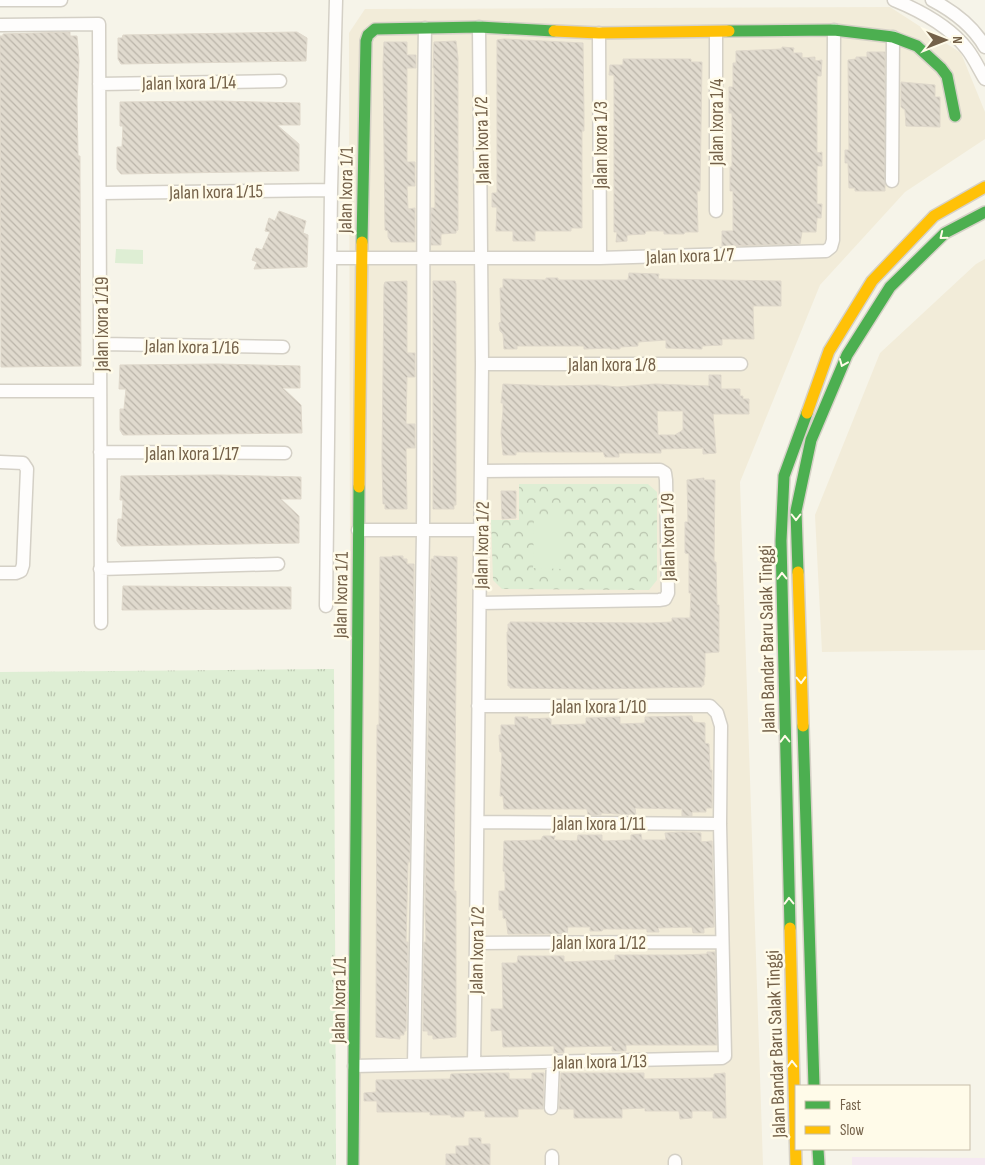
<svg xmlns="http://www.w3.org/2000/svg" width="985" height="1165" viewBox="0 0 985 1165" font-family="'Sofia Sans Condensed',sans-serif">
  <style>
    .residential { fill: #f2ecd9 }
    .education { fill: #f5e9f1 }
    .grass { fill: url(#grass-tufts) }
    .forest { fill: url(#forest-crowns) }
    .pitch { fill: #deeed4 }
    .building { fill: url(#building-back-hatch); stroke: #dfd8cb; fill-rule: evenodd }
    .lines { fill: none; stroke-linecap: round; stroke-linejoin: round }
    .street-casing { stroke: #d4d0c6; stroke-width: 15 }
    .fast-casing { stroke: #d6d1c7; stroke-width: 14 }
    .slow-casing { stroke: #d6d1c7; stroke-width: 14 }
    .street { stroke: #fefdfc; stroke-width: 12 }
    .fast { stroke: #4caf50; stroke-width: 11 }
    .slow { stroke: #ffc107; stroke-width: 11 }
    .oneway { stroke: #fffbe9 }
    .labels { text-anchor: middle; stroke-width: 5; stroke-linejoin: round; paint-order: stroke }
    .street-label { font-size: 19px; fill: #746149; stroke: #fffbe9 }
  </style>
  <defs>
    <pattern id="grass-tufts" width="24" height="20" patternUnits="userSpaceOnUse" patternTransform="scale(1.25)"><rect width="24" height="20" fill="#deeed4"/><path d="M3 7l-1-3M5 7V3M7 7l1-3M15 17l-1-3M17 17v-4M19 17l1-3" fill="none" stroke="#b9c4ae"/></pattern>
    <pattern id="forest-crowns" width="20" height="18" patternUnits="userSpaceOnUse" patternTransform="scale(1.25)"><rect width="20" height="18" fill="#deeed4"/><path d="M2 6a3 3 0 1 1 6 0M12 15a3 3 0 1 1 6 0" fill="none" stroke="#b9c4ae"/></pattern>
    <pattern id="building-back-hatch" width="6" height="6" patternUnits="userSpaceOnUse" patternTransform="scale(1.25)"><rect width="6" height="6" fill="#e0dace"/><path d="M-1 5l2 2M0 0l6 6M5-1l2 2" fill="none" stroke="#bab4a9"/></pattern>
  </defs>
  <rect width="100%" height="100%" fill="#f6f4e9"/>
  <!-- residential -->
  <path class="residential" d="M890 7 961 53 985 112V139L905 192 820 285 740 482 763 1165H351L349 33 365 9Z
    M985 259V650L822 652 815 515 880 353 976 264Z"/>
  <!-- education -->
  <path class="education" d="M852 1157 985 1158V1165H852Z"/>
  <!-- grass -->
  <path class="grass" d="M334 669 336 1165H0V672Z"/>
  <!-- forest -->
  <path class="forest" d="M519 484H648L657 492V580L649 590 502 589 493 580 491 520H519Z"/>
  <!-- pitch -->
  <path class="pitch" d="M116 249 143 250V264L115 263Z
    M534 519H562V569L533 568Z"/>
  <!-- building -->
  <path class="building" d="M70 32V36H77L79 61 77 100 78 156H80V177L81 366 1 367 0 36H3V34Z
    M297 32 307 38 306 61 121 64 118 59V38H122L123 35Z
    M504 39 583 43 584 116V131H582V228H571V231H535V241H513V231H496L497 207H492V193H497V40Z
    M456 41 458 58V230L456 231V233L441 234V245H431V208H435L434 68H433L434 42Z
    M384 42H407V55H416V68H407V162H415V186H407L408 209 415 208V242H391L388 237V231L385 230 383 65Z
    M782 47 794 48 793 53H802V58L815 57V61L822 60 821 76H817V153L822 152V166H817V204H822L821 218H817L816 232H802L800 244 722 246V231H733V191H730V167H732V113H729V87H733V63H736V51L782 49Z
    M867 52H885V191H855V188H849L848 163H845V150H849L848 60 856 59V57H867Z
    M623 59H691V62H702L700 191H697L698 232H685L684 234H664V231H646L645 234 627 235V241L616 242 617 232H614V75H609L610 65H623Z
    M901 82 935 85V97H940V127L906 126 905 110 901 107Z
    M218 101 300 103V125H277L299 144V171L121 174 117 169V147H122L123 126H120V102Z
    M279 211 306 221 303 233 308 235 307 267 254 269 257 262 252 260 256 248 262 250 270 232 265 231 269 218 275 221Z
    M629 273 659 274 658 279 781 281V306H753L754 339H722V345L702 346V349L666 348V340L638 342V346L620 347V349H610V348L584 349V346H517V349H504L503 334 500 331 499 323 501 322 500 288H503V279L546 280V278H558V280H628Z
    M407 281V353H415V377H407L406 424H415V448H406L407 509H385V504H383L382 461 384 285 385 282Z
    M433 281H455L456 284V505H454V509H433Z
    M218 364 300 366V388H283L301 405 302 433 123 435 120 430V409H124L126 389H119L120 365Z
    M709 375H721V389H740V396H743V399H749V414H713L716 453 703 454V448L661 449V453H619V457H605L603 452H516V455H503L501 433 503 411V403H501L503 384 556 386 599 385 617 387 655 384 709 386ZM657 411H683V430L675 435H658Z
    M219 475 301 477V499H281L299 516V543L121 546 117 541 118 519H122L123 500H120L121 476Z
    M704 478V480H715L714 562H716L717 605H719V652L705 653V677H704V685H702V687L593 689 510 688V686H508L507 632H508V624H510V622L650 623 672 622V618H690L691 593H689V554L685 553V522H688L687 480Z
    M501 491H516V518L502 519Z
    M392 556H403V559H407V564H414L410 862H408L406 942H408L406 1031H404V1035H400V1039L376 1037 377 725H379L380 557H392Z
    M434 556 457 557 454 891H456V1037L433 1039V1035H428V1031H423L424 942H426L425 907 431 559H434Z
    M123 586 291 587V609L122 610Z
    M692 716 693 722 705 723V743L709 744 710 770H712V808H706V812H692V816H682V809L635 808 636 815 601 813V815H588L587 809H504L503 796H500L502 752H500L499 735H501V725H515V717H528L527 719 551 718V725L586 724V718L620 717V724L645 723V717Z
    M682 832 701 833V842L712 841 714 927 704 928V933H693L692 927 658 928 659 932H647V929H603L602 931H590V927H568L567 934H508L506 919 503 918V910H499V891H505V872L503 871 504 841 541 840 543 836H555L554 840 577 841 578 835H602V841L631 840V835L641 834 642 840H666L665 833Z
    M707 952H715L717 1045H626V1051H612V1046L564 1047V1053H554V1046L503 1047 502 1030 491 1031V1009H503L502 963H517L518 956H564V962L615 960V955H681L707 954Z
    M486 1073H509V1079H532V1073H544L543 1109H518V1117H485V1111H464V1117H451V1115H430V1112H377V1101H364V1093L376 1092V1080L450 1079 451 1074Z
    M561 1073H644V1079L714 1078V1074L725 1073 726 1118H713V1111H692V1118L680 1119 679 1111H645V1108L622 1109V1118H574V1109H559Z
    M469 1138H481V1144H490V1165H446V1154H456V1146H469Z"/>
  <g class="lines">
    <defs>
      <path id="street" d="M0 0H61
        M894 0C921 11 949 26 967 49 974 58 979 69 985 79
        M932 0C953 11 973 26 985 47
        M0 25 99 24 101 623
        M599 33 600 258
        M716 33V211
        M99 84 280 81
        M892 181 893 37
        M101 193 331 190
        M331 258H600L826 251 831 247 833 240 834 30
        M101 344 283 347
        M482 364H741
        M0 391H100
        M100 452 285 453
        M0 462 23 463 27 469 23 565 21 571 16 573H0
        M358 530H481
        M100 569 278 564
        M480 603 659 600 665 599 668 593 666 480 665 473 660 470 481 471
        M326 606 331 190 336 0
        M478 822 720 824
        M476 943 722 942
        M474 1063 476 943 482 364 479 27
        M414 1065C417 888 421 711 423 533 424 365 422 197 425 28
        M354 1066 722 1058 725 1056 720 824 721 726 717 713 710 706H478
        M551 1108 553 1062
        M552 1156V1165
        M675 1161V1165"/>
      <path id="fast" d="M729 31 834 30 893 37 917 46 941 68 947 76 955 116
        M362 242 366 41 368 35 375 29 479 27 554 31
        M798 572 796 511 811 440 847 355 890 287 945 233 985 212
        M803 726 814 1086
        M790 928 781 541 784 476 807 413
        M818 1149 819 1165
        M353 1165 359 487"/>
      <path id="slow" d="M554 31 599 33 729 31
        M807 413 829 351 872 281 934 216 985 187
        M359 487 362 242
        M798 572 803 726
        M790 928 796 1165"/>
    </defs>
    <!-- street casing -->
    <use href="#street" class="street-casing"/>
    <!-- fast casing -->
    <use href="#fast" class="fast-casing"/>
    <!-- slow casing -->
    <use href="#slow" class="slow-casing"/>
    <!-- street -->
    <use href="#street" class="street"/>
    <!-- fast -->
    <use href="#fast" class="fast"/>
    <!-- slow -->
    <use href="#slow" class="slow"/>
  </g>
  <!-- one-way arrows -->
  <defs><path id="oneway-chevron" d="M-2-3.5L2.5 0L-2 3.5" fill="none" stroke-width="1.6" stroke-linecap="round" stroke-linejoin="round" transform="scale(1.25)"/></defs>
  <g class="oneway">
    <use href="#oneway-chevron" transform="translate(943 236) rotate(141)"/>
    <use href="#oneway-chevron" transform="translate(843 363) rotate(112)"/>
    <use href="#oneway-chevron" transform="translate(796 517) rotate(90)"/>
    <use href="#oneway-chevron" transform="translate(782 576) rotate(-91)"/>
    <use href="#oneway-chevron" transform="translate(801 680) rotate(88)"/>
    <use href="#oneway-chevron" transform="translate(785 739) rotate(-91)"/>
    <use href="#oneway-chevron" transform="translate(789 901) rotate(-91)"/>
    <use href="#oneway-chevron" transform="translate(792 1064) rotate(-91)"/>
  </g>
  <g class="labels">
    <!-- street labels -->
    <g class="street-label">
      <text transform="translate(189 82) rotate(-1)" y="7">Jalan Ixora 1/14</text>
      <text transform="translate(716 122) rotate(-90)" y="7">Jalan Ixora 1/4</text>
      <text transform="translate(481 140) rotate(-91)" y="7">Jalan Ixora 1/2</text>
      <text transform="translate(600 145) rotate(-90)" y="7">Jalan Ixora 1/3</text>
      <text transform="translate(345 190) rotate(-89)" y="7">Jalan Ixora 1/1</text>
      <text transform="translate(216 191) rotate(-1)" y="7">Jalan Ixora 1/15</text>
      <text transform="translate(690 255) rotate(-2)" y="7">Jalan Ixora 1/7</text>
      <text transform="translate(101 324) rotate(-90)" y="7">Jalan Ixora 1/19</text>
      <text transform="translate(192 346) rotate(1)" y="7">Jalan Ixora 1/16</text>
      <text x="612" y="371">Jalan Ixora 1/8</text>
      <text x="192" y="460">Jalan Ixora 1/17</text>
      <text transform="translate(667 537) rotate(-91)" y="7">Jalan Ixora 1/9</text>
      <text transform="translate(481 545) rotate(-89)" y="7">Jalan Ixora 1/2</text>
      <text transform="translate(340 595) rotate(-89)" y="7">Jalan Ixora 1/1</text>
      <text transform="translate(766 639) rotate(-91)" y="7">Jalan Bandar Baru Salak Tinggi</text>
      <text x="599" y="713">Jalan Ixora 1/10</text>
      <text x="599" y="830">Jalan Ixora 1/11</text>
      <text x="599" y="949">Jalan Ixora 1/12</text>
      <text transform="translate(476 950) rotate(-89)" y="7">Jalan Ixora 1/2</text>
      <text transform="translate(338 1000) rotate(-89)" y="7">Jalan Ixora 1/1</text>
      <text transform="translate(775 1044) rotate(-92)" y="7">Jalan Bandar Baru Salak Tinggi</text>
      <text transform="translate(600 1061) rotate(-1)" y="7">Jalan Ixora 1/13</text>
    </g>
  </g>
  <!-- legend -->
  <rect x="795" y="1085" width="175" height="65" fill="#fffbe9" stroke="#c7bda9"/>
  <rect x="805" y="1101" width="25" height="8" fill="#4caf50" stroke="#c7bda9"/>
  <text x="840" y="1110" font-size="15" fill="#746149">Fast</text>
  <rect x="805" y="1126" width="25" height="8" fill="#ffc107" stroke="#c7bda9"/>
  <text x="840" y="1135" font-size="15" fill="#746149">Slow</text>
  <!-- north arrow -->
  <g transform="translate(945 40) rotate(90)" stroke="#fffbe9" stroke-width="4" paint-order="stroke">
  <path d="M0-4L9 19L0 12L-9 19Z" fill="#746149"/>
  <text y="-8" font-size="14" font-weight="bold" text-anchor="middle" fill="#746149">N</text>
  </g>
</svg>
